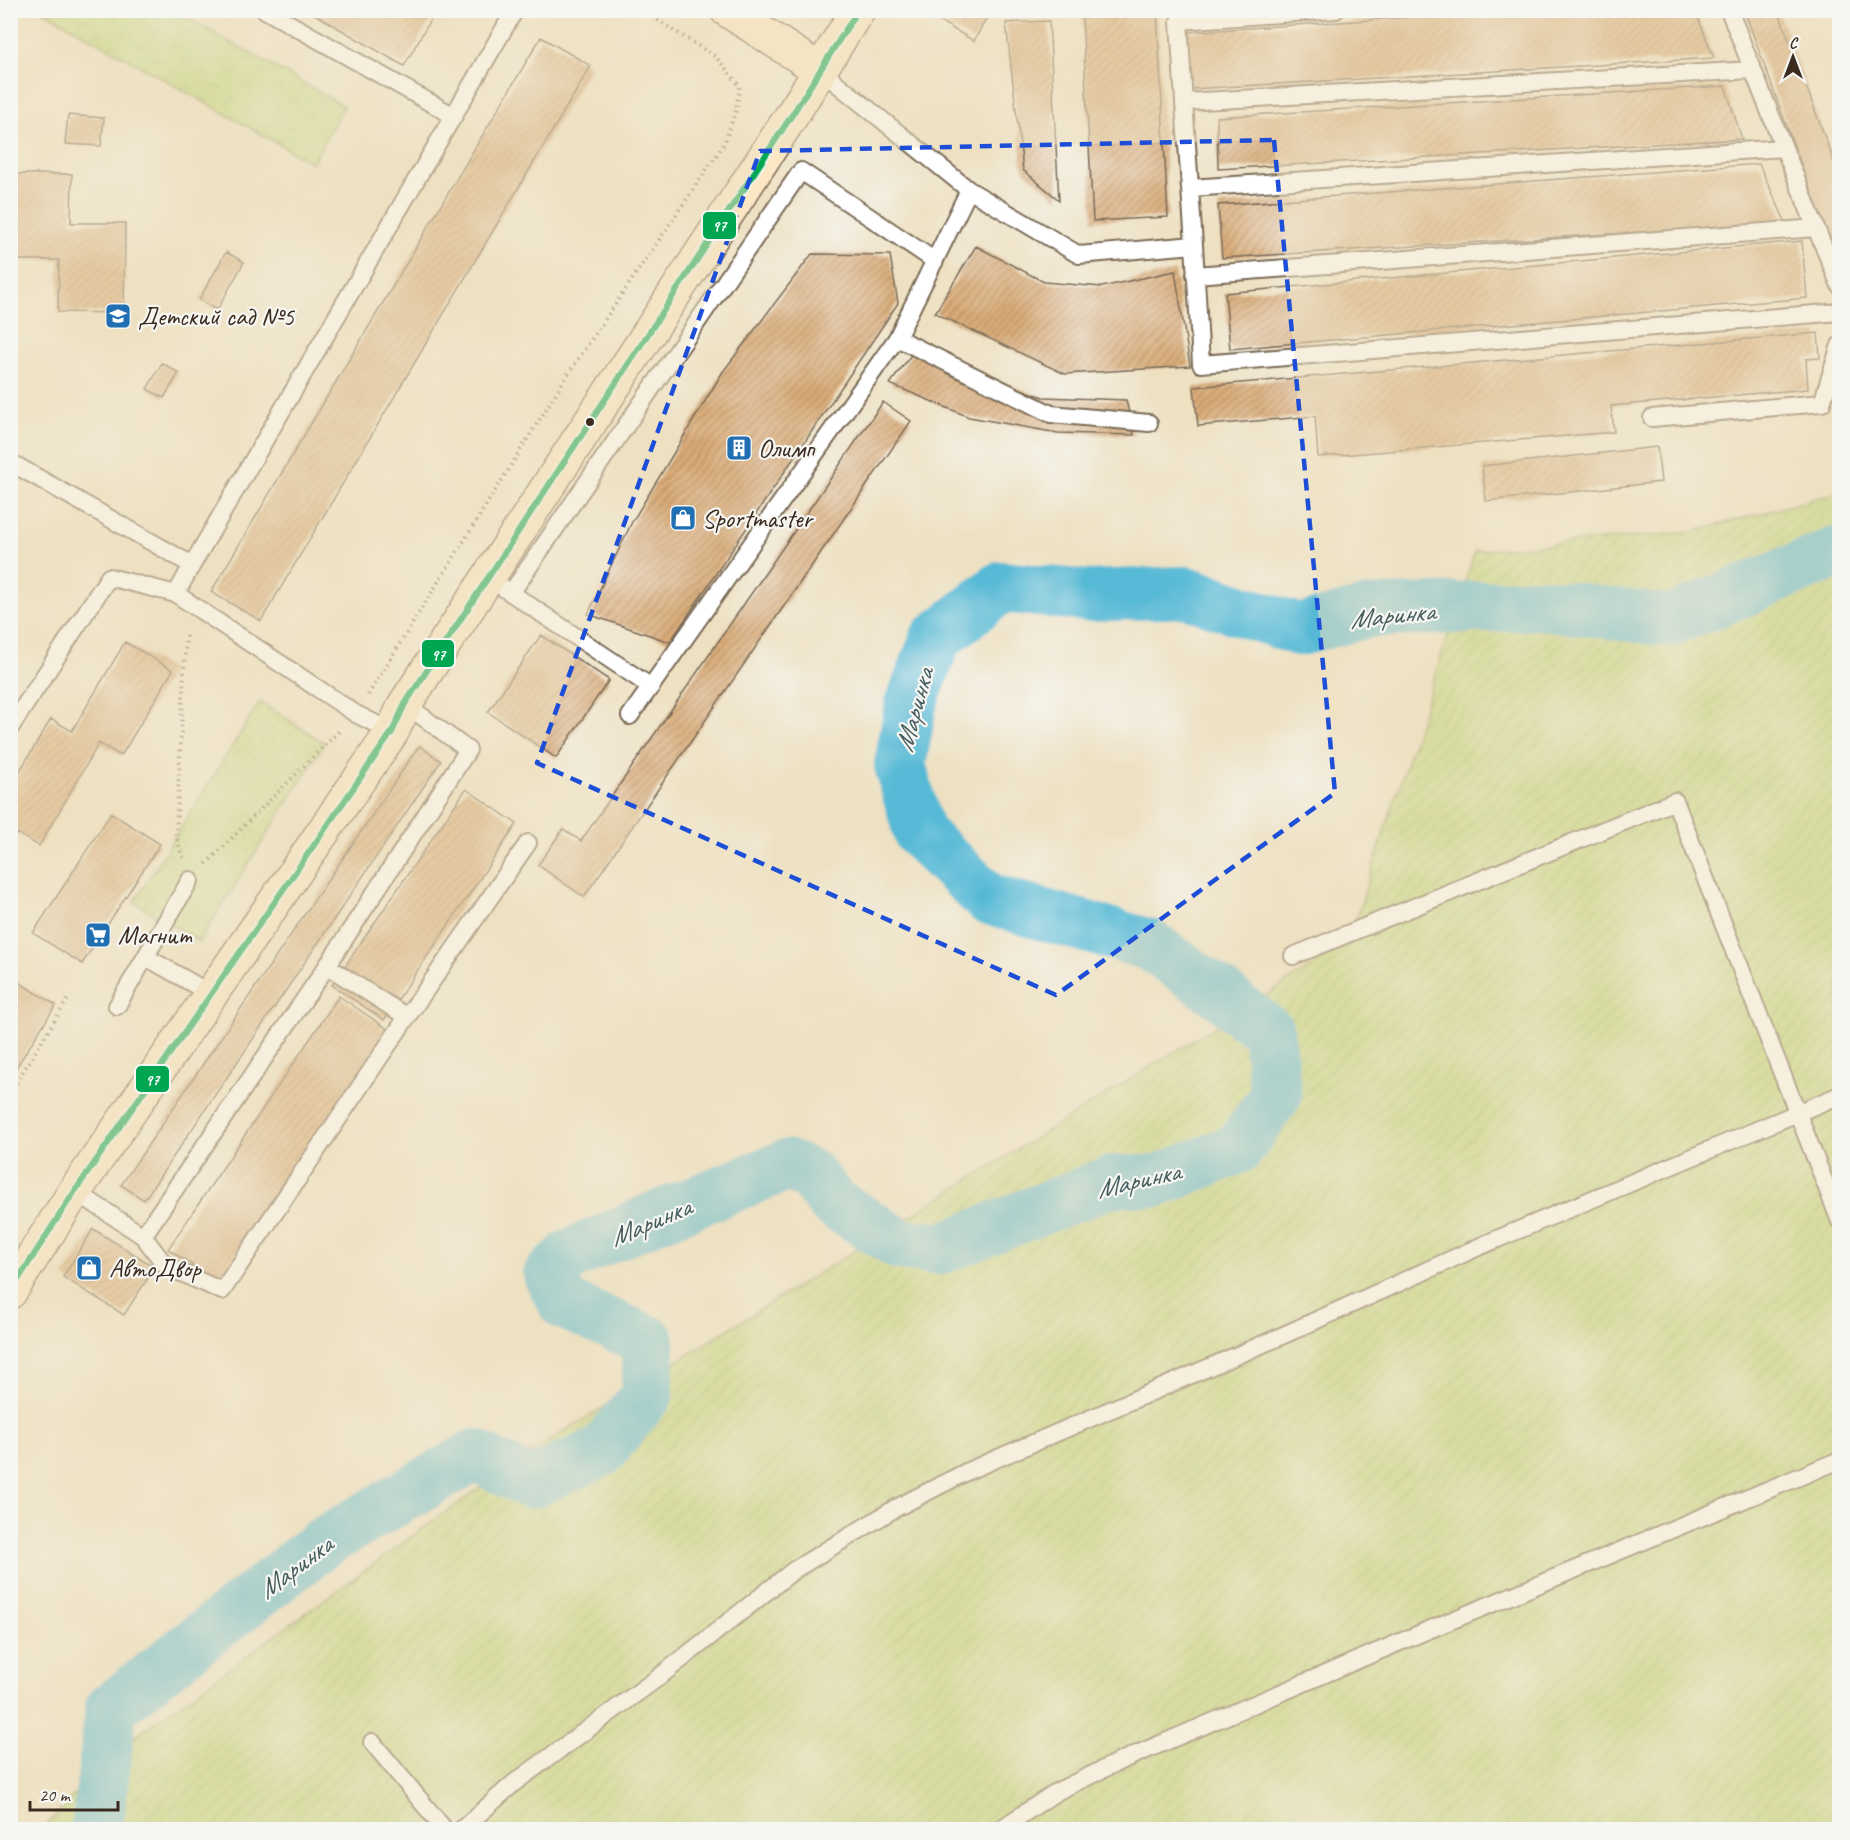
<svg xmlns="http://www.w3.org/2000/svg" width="1850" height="1840" viewBox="0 0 1850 1840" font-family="Caveat,sans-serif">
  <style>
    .grass { fill: url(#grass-dots); stroke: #7d804c; stroke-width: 1.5 }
    .park { fill: url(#park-crowns); stroke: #7d804c; stroke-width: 1.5 }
    .garden { fill: url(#garden-furrows); stroke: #7d804c; stroke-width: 1.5 }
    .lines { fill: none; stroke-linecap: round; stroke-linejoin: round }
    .river { stroke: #57b9d5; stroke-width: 52 }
    .building { fill: url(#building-hatch) }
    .service-casing { stroke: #7a6a57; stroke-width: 20 }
    .secondary-casing { stroke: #7a6a57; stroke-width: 36 }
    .path { stroke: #7a6a57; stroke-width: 4; stroke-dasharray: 1.5 4.5; stroke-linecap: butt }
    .service { stroke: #fff; stroke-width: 16 }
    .secondary { stroke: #fce6c4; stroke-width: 33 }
    .bus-1-casing { stroke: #f6f6f2; stroke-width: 10 }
    .bus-1 { stroke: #00a651; stroke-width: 6 }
    .marked { fill: none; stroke: #1d4ed8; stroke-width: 4.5; stroke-dasharray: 12 8; stroke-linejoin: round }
    .bus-dot { fill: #3b2a1e; stroke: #f6f6f2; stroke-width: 2 }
    .labels { text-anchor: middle; stroke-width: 4.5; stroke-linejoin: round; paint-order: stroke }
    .poi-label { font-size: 26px; fill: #3b2a1e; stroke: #f6f6f2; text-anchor: start }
    .water-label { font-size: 27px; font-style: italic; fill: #455c5e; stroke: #f6f6f2 }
    .line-badge { stroke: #f6f6f2; stroke-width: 2 }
    .badge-label { font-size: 16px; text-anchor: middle; font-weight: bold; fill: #fff }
  </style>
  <defs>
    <pattern id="grass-dots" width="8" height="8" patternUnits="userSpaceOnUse" patternTransform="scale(1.5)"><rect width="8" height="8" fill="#bfd67a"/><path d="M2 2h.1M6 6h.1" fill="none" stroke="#a5b869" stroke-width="1.8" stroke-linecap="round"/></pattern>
    <pattern id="park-crowns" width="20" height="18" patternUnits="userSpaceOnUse" patternTransform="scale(1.5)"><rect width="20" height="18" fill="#bfd67a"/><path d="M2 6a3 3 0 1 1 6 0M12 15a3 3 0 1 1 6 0" fill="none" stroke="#a5b869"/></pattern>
    <pattern id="garden-furrows" width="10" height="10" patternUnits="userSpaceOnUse" patternTransform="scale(1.5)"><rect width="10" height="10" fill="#bfd67a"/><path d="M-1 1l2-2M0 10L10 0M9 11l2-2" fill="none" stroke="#a5b869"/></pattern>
    <pattern id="building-hatch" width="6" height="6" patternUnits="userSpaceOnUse" patternTransform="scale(1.5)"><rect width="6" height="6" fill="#daac78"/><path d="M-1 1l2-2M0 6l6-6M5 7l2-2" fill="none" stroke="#b28c62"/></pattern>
  </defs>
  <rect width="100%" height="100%" fill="#f6f6f2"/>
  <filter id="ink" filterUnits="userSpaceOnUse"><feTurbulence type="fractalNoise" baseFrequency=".0167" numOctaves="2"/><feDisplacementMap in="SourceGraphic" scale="12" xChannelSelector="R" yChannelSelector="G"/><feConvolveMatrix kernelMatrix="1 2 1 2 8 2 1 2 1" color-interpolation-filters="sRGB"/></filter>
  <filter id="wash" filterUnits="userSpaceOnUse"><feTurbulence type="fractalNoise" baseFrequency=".008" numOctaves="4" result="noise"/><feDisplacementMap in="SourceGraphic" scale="24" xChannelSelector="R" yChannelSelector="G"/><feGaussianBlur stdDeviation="1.35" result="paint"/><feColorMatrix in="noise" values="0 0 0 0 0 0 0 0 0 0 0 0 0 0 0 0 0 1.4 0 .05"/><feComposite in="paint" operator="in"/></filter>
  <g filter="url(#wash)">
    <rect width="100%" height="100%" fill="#eee1c2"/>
    <!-- grass -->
    <path class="grass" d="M260 702 325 743 199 942 134 902Z"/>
    <!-- park -->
    <path class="park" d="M43 11H175L344 106 312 163Z"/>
    <!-- garden -->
    <path class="garden" d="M1839 492V1829L42 1830 112 1753 518 1460 1348 944 1475 551 1692 532Z"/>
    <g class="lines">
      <!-- river -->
      <path class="river" d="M97 1830 111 1708 324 1542 475 1455 530 1483 601 1452 647 1395 649 1341 564 1304 549 1275 570 1255 649 1220 787 1165 811 1175 832 1202 900 1244 940 1249 1113 1181H1157L1239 1148 1276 1095 1268 1031 1219 993 1150 945 988 899 919 833 900 765 911 704 936 638 1001 587 1090 596 1186 592 1299 630 1369 612 1540 604 1669 621 1835 553H1840"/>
    </g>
    <g id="blocks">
      <!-- building -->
      <path class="building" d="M307 10H436L404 66Z
        M931 10H991L974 41 929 15Z
        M1522 10H1695L1714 58 1191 89 1188 32Z
        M1744 10H1778L1840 178V270Z
        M1157 11 1168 217 1093 221 1082 15Z
        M1049 21 1059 200 1023 170 1006 23Z
        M541 37 591 66 261 621 211 592Z
        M1725 86 1742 139 1218 169 1217 117Z
        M68 115 104 118 101 146 65 144Z
        M1759 164 1786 223 1222 258 1218 205Z
        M10 174H72L71 223H125L124 313 58 312 59 260H10Z
        M1802 241 1807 298 1230 349 1225 293Z
        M976 246 1044 282 1102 287 1175 271 1190 366 1065 374 935 313Z
        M226 252 244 262 217 310 199 300Z
        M812 254 890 255 898 303 670 642 588 614 632 522 722 373Z
        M1818 333 1820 358 1806 359 1808 389 1611 406 1614 432 1318 457 1315 416 1198 426 1194 387Z
        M914 351 1043 397 1126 400 1134 435 1058 433 969 417 890 384Z
        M162 363 179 373 164 398 147 389Z
        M883 402 911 421 584 897 538 865 563 829 581 841Z
        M1657 447 1661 482 1486 501 1482 466Z
        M541 635 609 680 556 758 488 712Z
        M125 642 173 670 121 756 99 743 39 846 17 833 10 844V787L51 719 72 731Z
        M419 746 441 761 144 1200 121 1185Z
        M466 789 517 824 384 1020 332 985Z
        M111 813 160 844 82 964 33 933Z
        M10 977 56 1005 10 1077Z
        M339 996 389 1030 218 1282 168 1249Z
        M93 1229 155 1267 124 1315 63 1277Z"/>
    </g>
  </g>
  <g filter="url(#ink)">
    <use href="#blocks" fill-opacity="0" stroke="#7a6a57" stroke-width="1.5"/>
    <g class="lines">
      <defs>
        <path id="service" d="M265 10 454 116
          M1336 10 1179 21 1184 102 1753 70
          M820 70 969 190 1079 255 1194 245 1201 364 1840 312
          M1184 102 1190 188
          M1784 148 1816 228
          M1194 245 1190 188 1784 148 1729 10
          M1195 275 1816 228 1840 286
          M897 338 1051 414 1149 423
          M1652 418 1822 403 1840 345
          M10 462 192 565 176 594
          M192 565 515 10
          M502 587 651 687
          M511 593 801 171 935 261
          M630 716 897 338 969 190
          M10 728 109 577 176 594 356 714 392 732
          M1293 956 1675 801 1840 1221
          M146 957 211 994
          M327 966 407 1017
          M117 1006 190 880
          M75 1191 143 1236 327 966 468 750 405 704
          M143 1236 166 1266 222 1291 407 1017 528 843
          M372 1742 445 1830
          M461 1830 514 1783 659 1677 794 1570 894 1509 968 1471 1277 1338 1483 1245 1840 1095
          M999 1830 1056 1792 1118 1762 1426 1631 1840 1460"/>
        <path id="secondary" d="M727 10 820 70
          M10 1292 75 1191 392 732 405 704 792 115 858 10"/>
      </defs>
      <!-- service casing -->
      <use href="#service" class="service-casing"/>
      <!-- secondary casing -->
      <use href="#secondary" class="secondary-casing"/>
      <!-- path -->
      <path class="path" d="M368 695 566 377 724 144 736 110 740 86 716 57 641 10
        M183 858 176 836 186 635
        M206 864 339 731
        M10 1093 69 997"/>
      <!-- service -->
      <use href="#service" class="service"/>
      <!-- secondary -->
      <use href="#secondary" class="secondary"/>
      <defs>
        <path id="bus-1" d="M10 1292 75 1191 392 732 405 704 792 115 858 10"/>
      </defs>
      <!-- bus-1 casing -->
      <use href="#bus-1" class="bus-1-casing"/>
      <!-- bus-1 -->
      <use href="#bus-1" class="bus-1"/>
    </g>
  </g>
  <!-- marked area -->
  <path d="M0 0H1850V1840H0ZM1274 140 1335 793 1056 995 537 763 760 151Z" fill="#eee1c2" fill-opacity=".55" fill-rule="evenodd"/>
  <path class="marked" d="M1274 140 1335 793 1056 995 537 763 760 151Z"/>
  <!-- icons -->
  <defs>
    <symbol id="school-square" viewBox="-11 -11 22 22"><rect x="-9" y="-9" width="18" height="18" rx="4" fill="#1f6fb2" stroke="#f6f6f2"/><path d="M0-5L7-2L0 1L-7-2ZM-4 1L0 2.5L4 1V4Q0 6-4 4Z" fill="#fff"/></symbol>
    <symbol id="building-square" viewBox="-11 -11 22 22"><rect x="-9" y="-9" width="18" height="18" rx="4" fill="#1f6fb2" stroke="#f6f6f2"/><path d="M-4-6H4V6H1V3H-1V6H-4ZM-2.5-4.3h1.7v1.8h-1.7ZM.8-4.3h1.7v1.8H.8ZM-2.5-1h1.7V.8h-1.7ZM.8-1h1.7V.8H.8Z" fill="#fff"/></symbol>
    <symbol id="shop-square" viewBox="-11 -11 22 22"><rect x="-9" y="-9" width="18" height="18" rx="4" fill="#1f6fb2" stroke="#f6f6f2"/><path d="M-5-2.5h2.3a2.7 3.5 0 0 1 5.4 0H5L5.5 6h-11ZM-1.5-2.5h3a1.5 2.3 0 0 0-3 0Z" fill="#fff"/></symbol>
    <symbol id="supermarket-square" viewBox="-11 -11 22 22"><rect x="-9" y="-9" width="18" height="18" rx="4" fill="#1f6fb2" stroke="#f6f6f2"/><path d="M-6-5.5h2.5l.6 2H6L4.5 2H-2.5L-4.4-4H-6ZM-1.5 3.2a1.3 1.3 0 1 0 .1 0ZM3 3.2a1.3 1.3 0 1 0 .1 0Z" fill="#fff"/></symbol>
  </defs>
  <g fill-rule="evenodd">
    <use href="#school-square" x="103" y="301" width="30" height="30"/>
    <use href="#building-square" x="724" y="433" width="30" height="30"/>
    <use href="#shop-square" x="668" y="503" width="30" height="30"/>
    <use href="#supermarket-square" x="83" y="920" width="30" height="30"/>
    <use href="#shop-square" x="74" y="1253" width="30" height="30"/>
  </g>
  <!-- markers -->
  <circle class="bus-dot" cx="590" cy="422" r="5"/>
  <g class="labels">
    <!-- poi labels -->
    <g class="poi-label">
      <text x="138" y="325">Детский сад №5</text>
      <text x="758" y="457">Олимп</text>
      <text x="702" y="527">Sportmaster</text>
      <text x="118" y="944">Магнит</text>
      <text x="109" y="1277">АвтоДвор</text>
    </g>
    <!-- water labels -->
    <g class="water-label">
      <text transform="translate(1392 615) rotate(-6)" y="9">Маринка</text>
      <text transform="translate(914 710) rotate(-75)" y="9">Маринка</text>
      <text transform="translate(1138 1180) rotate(-13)" y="9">Маринка</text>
      <text transform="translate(650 1222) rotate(-23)" y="9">Маринка</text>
      <text transform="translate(295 1567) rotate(-37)" y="9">Маринка</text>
    </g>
  </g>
  <g class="line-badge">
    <rect x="702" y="211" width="35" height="29" rx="6" fill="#00a651"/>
    <rect x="421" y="639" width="34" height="29" rx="6" fill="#00a651"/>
    <rect x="135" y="1065" width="35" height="28" rx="6" fill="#00a651"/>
  </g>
  <g class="badge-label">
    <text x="719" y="231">97</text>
    <text x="438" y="660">97</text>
    <text x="152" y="1085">97</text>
  </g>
  <!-- margin -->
  <rect width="1850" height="1840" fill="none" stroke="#f6f6f2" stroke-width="36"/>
  <!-- north arrow -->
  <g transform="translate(1793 57)" stroke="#f6f6f2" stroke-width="4.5" paint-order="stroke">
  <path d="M0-4.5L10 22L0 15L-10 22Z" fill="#3b2a1e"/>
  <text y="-9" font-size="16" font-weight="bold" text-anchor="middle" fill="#3b2a1e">С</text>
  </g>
  <!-- scale -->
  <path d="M30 1801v9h88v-9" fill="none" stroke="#3b2a1e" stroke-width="3"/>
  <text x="39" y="1801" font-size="18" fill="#3b2a1e" stroke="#f6f6f2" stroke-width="4.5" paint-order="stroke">20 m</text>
</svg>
